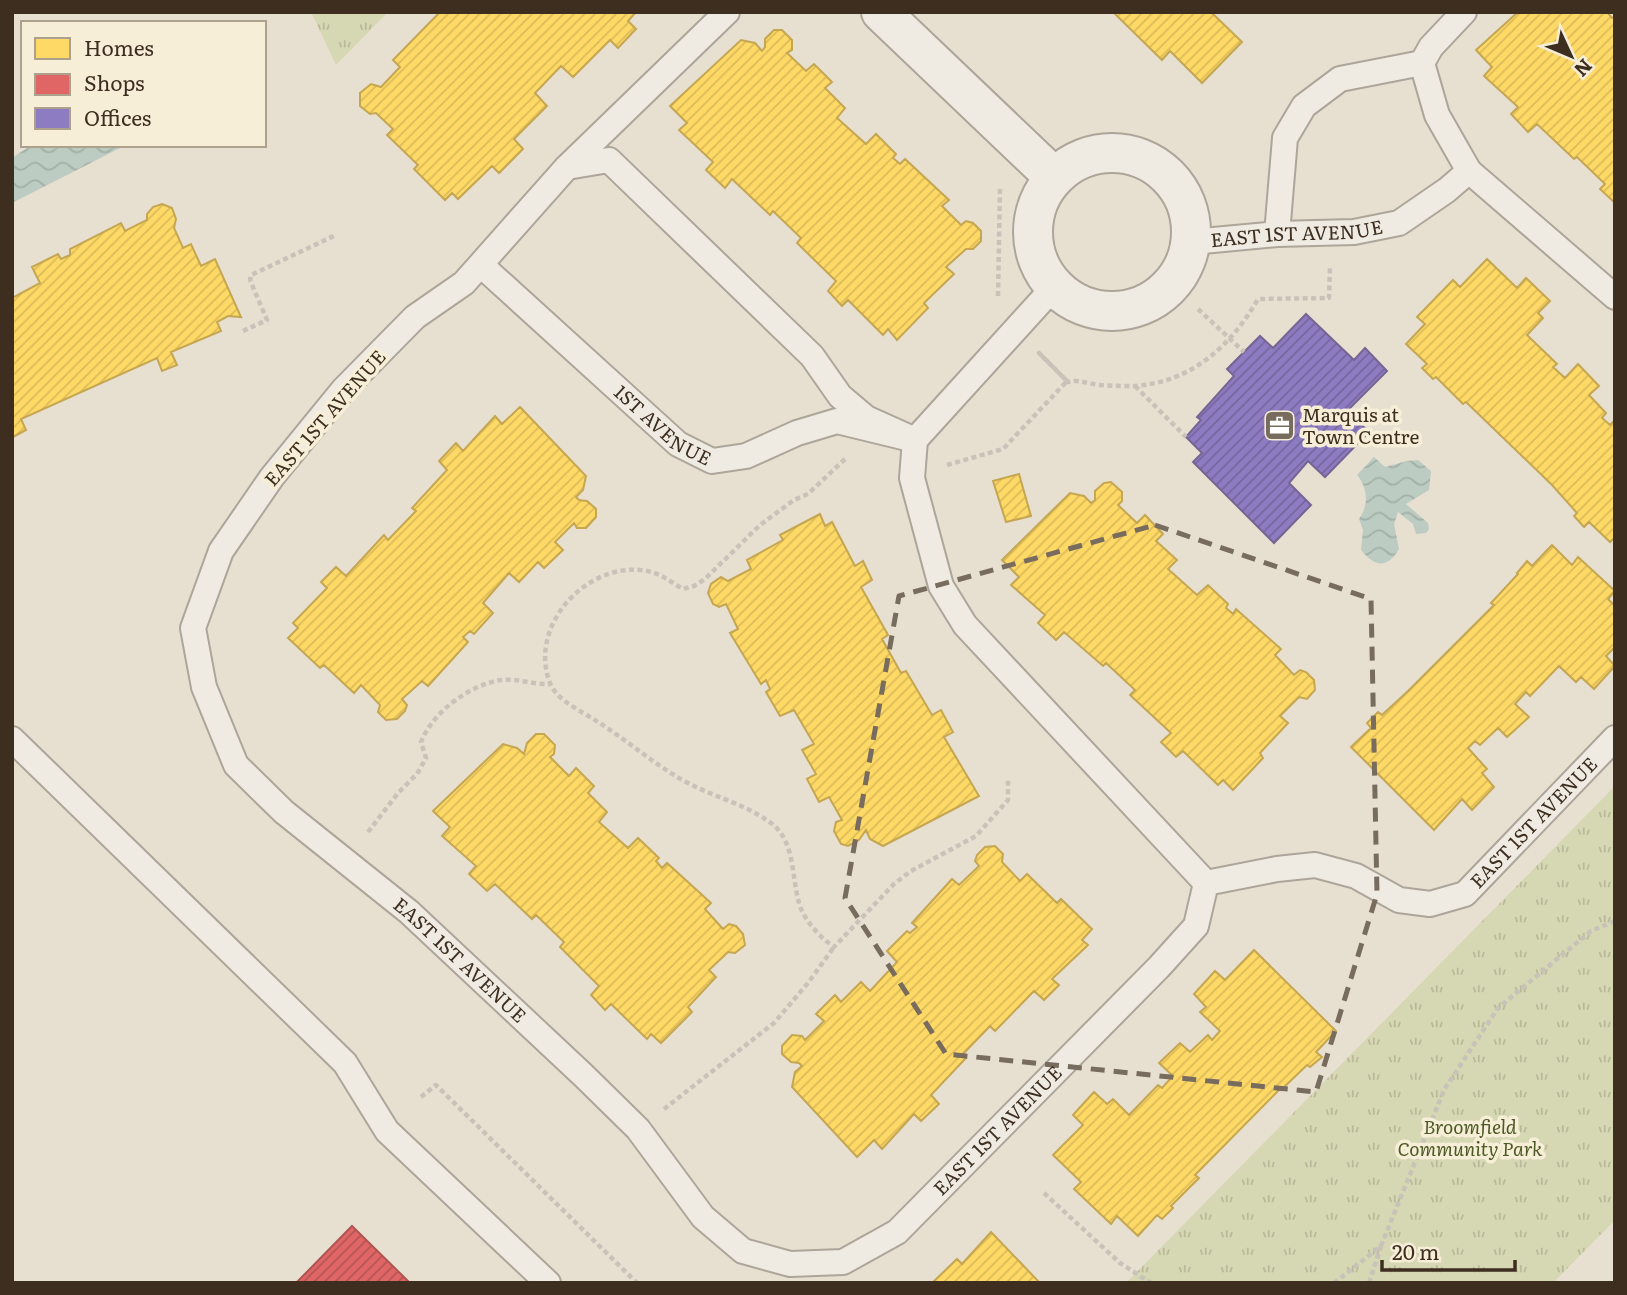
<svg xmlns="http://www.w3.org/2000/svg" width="1627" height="1295" viewBox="0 0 1627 1295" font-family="Literata,serif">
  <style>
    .park { fill: url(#park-tufts) }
    .water { fill: url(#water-waves) }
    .homes { fill: url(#homes-hatch); stroke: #c5a651; stroke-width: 2 }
    .shops { fill: url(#shops-hatch); stroke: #af5551; stroke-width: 2 }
    .offices { fill: url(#offices-hatch); stroke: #766592; stroke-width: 2 }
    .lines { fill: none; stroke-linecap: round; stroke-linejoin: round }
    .service-casing { stroke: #ada599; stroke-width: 28 }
    .minor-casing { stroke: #ada599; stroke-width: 42 }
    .path { stroke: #c8c2b9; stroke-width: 4.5; stroke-dasharray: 5 3.5; stroke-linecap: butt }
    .service { stroke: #efebe3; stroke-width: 24 }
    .minor { stroke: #efebe3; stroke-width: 38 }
    .marked { fill: none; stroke: #786c5e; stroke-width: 5; stroke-dasharray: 14 9; stroke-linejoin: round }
    .labels { text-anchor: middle; stroke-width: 7; stroke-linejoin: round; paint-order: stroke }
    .street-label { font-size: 19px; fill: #3d2e20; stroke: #f7eed8 }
    .poi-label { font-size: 19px; fill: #3d2e20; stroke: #f7eed8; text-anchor: start }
    .park-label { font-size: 19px; font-style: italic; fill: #4d5a26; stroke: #f7eed8 }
  </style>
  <defs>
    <pattern id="park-tufts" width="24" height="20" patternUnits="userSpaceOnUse" patternTransform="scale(1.75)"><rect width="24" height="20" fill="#d6d7b3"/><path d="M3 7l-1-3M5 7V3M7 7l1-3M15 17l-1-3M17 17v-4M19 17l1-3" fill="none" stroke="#b9b99a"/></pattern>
    <pattern id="water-waves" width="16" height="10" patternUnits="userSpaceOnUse" patternTransform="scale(1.75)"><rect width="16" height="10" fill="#bcccc2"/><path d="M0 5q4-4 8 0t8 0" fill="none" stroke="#a2b0a6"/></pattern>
    <pattern id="homes-hatch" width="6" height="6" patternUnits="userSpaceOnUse" patternTransform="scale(1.75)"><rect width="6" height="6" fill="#ffd966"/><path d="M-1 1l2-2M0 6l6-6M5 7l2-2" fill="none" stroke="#dbbb58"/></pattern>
    <pattern id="shops-hatch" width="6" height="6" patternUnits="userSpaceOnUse" patternTransform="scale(1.75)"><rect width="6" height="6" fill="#e06666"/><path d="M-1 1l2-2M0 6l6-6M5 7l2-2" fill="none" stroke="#b75454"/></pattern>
    <pattern id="offices-hatch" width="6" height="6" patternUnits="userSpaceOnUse" patternTransform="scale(1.75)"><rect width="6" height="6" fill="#8e7cc3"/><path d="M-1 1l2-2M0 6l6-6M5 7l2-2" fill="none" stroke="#75669e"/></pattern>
  </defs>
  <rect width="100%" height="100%" fill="#e7e0d1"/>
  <!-- park -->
  <path class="park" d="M311 12H388L336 65Z
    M1615 786V1220L1553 1283H1126Z"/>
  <!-- water -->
  <path class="water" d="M31 145H126L12 203V158Z
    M1374 457 1385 467 1407 461 1418 460 1431 471 1429 490 1406 504 1428 523 1429 529 1426 533 1416 534 1413 524 1398 512 1394 524 1399 549C1387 569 1375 567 1361 550L1363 530 1359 519C1369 505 1368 488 1357 475Z"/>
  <!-- homes -->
  <path class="homes" d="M440 12H636L628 21 636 29 618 48 610 40 573 77 561 66 535 93 547 106 514 139 523 149 499 173 492 166 458 199 452 193 445 200 414 169 418 165 387 135 393 129 376 113 370 114 360 106V93L371 84 381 87 400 67 393 60Z
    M1113 12H1211L1242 42 1202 83 1170 51 1162 60Z
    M1518 12H1607L1612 18 1615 16V203L1600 189 1605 184 1577 157 1574 159 1537 124 1528 132 1511 114 1518 107 1484 76 1492 67 1476 50Z
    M774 30H782L792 40V50L787 53 806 71 814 64 832 82 825 88 845 108 837 118 866 144 876 134 896 154 893 158 900 164 905 159 949 200 942 206 961 225 966 221 973 223 981 231V241L973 249H966L946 267 954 274 924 303 928 308 897 340 888 329 883 335 848 300 842 306 828 291 836 281 797 243 801 238 773 211 770 215 732 179 725 188 706 170 713 162 679 130 687 123 670 106 741 40 755 43 762 51 765 47V39Z
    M162 204 172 208 176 219 174 228 183 248 191 244 201 266 215 259 241 317 228 316 217 322 221 331 171 352 177 365 162 371 157 358 21 419 26 430 13 437 12 298 40 283 32 267 58 254 61 259 70 255V249L121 223 125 231 147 220V214L153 207Z
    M1487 259 1517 288 1526 278 1550 301 1538 313 1543 318 1527 335 1557 364 1553 367 1565 378 1578 364 1599 386 1589 395 1606 413 1602 418 1610 425 1615 420V537L1610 542 1589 522 1584 527 1574 516 1577 513 1552 485 1466 402 1463 404 1436 377 1433 379 1422 368 1427 364 1406 344 1425 324 1417 317 1453 280 1460 287Z
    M520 407 586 476 583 490 576 497 579 500 587 501 596 509V517L586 528H577L574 523 555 542 563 550 544 568 538 562 519 582 509 573 483 603 493 613 474 634 470 631 463 637 468 642 428 686 422 681 402 699 407 705 405 711 397 719 386 720 378 712 380 705 361 685 354 693 324 665 320 668 288 638 298 628 293 623 327 588 321 582 336 567 346 576 384 535 388 540 416 511 412 508 447 470 439 461 456 443 463 451 495 416 502 424Z
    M1019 474 1031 516 1006 522 993 481Z
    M1111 482 1122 492V501L1118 505 1137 523 1145 515 1163 534 1156 541 1177 560 1168 569 1197 595 1208 585 1228 604 1226 608 1233 614 1236 609 1281 649 1275 655 1294 675 1300 670 1306 672 1314 680 1315 690 1307 699 1299 697 1280 716 1288 723 1260 753 1263 758 1233 790 1223 780 1218 785 1183 751 1176 757 1161 742 1171 733 1130 695 1135 690 1106 663 1103 666 1064 632 1056 640 1038 623 1045 615 1011 585 1019 577 1002 560 1070 493 1084 496 1091 503 1095 500V491L1104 483Z
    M820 514 825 526 832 522 855 566 863 561 872 580 861 587 888 635 882 639 901 673 906 671 932 715 941 710 953 732 944 737 979 796 883 846 870 839 866 830 859 840 848 846 841 844 834 831 836 822 842 820 829 797 819 802 807 779 816 774 802 750 814 744 794 710 780 716 766 692 770 689 766 680 761 684 730 633 738 629 726 604 719 607 713 604 708 593 711 584 721 577 728 581 751 569 747 560 783 540 780 535Z
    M1552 545 1572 565 1578 557 1615 591 1608 599 1615 606V647L1606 656 1615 666 1594 689 1581 677 1576 682 1559 666 1530 696 1526 692 1515 704 1529 717 1507 737 1498 728 1480 745 1475 741 1468 748 1487 769 1482 773 1494 787 1472 810 1462 799 1434 830 1351 747 1371 728 1367 723 1378 712 1382 715 1408 691 1494 605 1491 603 1518 574 1517 573 1527 561 1532 566Z
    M536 734H544L555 745 554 754 550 757 569 776 576 768 594 786 588 793 607 812 599 822 628 848 638 838 659 858 656 861 662 868 667 863 711 903 705 909 723 929 729 924 736 926 743 934 745 945 735 953 728 952 709 970 716 977 688 1007 692 1012 661 1043 651 1034 647 1039 611 1004 605 1010 591 995 599 986 560 947 564 942 536 915 532 919 495 884 487 891 469 874 476 866 442 836 450 827 433 811 503 744 517 748 524 754 527 743Z
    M995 846 1003 854 1002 862 1020 881 1027 874 1057 903 1061 899 1092 929 1082 940 1088 945 1052 979 1059 985 1044 1000 1034 991 995 1031 990 1026 963 1054 966 1058 931 1095 939 1104 921 1121 914 1114 882 1149 874 1140 857 1157 792 1087 795 1072 802 1066 799 1063 791 1062 782 1054V1046L792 1035 802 1036 805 1040 824 1021 816 1014 835 995 841 1002 861 982 870 991 897 962 887 951 907 931 910 933 917 927 912 923 952 879 959 885 979 866 975 861 977 855 985 847Z
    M1254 950 1336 1031 1316 1052 1322 1057 1310 1067 1307 1065 1281 1090 1280 1089 1195 1175 1199 1178 1171 1206 1173 1208 1162 1219 1157 1215 1138 1236 1117 1216 1111 1224 1074 1189 1081 1182 1053 1155 1083 1125 1073 1115 1094 1092 1107 1104 1113 1099 1129 1115 1158 1085 1162 1088 1173 1076 1159 1063 1180 1043 1190 1052 1208 1035 1212 1040 1220 1031 1200 1012 1206 1007 1194 994 1215 971 1225 980Z
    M991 1232 1040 1283H932L957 1259 962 1264Z"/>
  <!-- shops -->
  <path class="shops" d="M352 1226 410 1283H296Z"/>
  <!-- offices -->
  <path class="offices" d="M1306 314 1354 360 1365 348 1387 371 1347 411 1369 432 1325 477 1308 461 1289 483 1311 505 1274 543 1193 462 1202 453 1186 437 1201 420 1197 417 1234 376 1227 369 1260 336 1273 348Z"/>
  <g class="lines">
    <defs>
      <g id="service">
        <path d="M1464 12 1431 47 1422 63 1437 115 1469 171 1615 297"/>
        <path d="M567 167 727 12"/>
        <path d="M1277 234 1285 138 1304 106 1340 79 1422 63"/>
        <path id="s1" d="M1192 242 1277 234 1354 232 1399 223 1447 190 1469 171"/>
        <path id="s2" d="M481 265 678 444 712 461 746 456 797 433 837 421 915 440 1054 287"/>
        <path d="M12 739 345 1063 387 1131 548 1283"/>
        <path id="s3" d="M1206 883 965 625 941 586 912 478 915 440 866 418 840 396 812 356 609 160 567 167 464 283 415 317 343 390 272 477 221 551 193 628 204 687 236 765 284 812 409 912 583 1075 638 1129 703 1217 743 1251 790 1264 843 1262 897 1232 1159 967 1196 926 1206 883 1277 869 1315 865 1356 876 1399 900 1430 904 1465 894 1615 738"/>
      </g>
      <path id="minor" d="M881 12 1053 176
        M1033 232a79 79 0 1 1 158 0a79 79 0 1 1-158 0Z"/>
    </defs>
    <!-- service casing -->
    <use href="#service" class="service-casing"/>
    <!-- minor casing -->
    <use href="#minor" class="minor-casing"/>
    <!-- path -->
    <path class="path" d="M998 296 1000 186
      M1198 309 1244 352
      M243 331 267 320 250 280 251 275 336 235
      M1135 386 1186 437
      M845 459 808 494 794 500 760 525 705 579 694 586 683 589C669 581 658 571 640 570 584 565 528 627 550 683 558 702 582 711 598 722 628 741 655 765 686 782 714 797 745 804 771 823 798 843 790 884 802 911 809 925 821 938 834 947L894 884 911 871 976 836 1008 800V779
      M947 465 1003 449 1067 381 1039 353 1068 382C1079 379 1089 384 1100 385 1111 386 1122 386 1133 386 1191 383 1231 346 1258 299L1329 298 1330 266
      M368 832 398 793 417 774 426 758 421 742C433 712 469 685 501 680 517 678 534 685 550 684
      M421 1097 436 1085 637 1283
      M664 1109 774 1023 808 983 834 947
      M1044 1193 1120 1263 1151 1283
      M1381 1246 1444 1090 1498 1008 1591 931 1615 921
      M1334 1283 1381 1246 1369 1283"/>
    <!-- service -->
    <use href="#service" class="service"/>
    <!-- minor -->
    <use href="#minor" class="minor"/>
  </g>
  <!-- marked area -->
  <path class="marked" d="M1155 525 1371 599 1377 894 1316 1092 946 1054 845 898 899 596Z"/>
  <!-- icons -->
  <defs>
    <symbol id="office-square" viewBox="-11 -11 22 22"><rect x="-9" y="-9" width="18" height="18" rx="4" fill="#786c5e" stroke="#f7eed8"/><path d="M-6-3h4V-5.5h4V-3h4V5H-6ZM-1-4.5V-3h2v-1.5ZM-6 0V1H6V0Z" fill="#fff"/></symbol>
  </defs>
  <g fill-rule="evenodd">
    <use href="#office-square" x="1262" y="408" width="35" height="35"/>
  </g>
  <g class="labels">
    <!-- street labels -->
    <g class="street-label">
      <text dy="7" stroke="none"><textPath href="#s1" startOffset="105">EAST 1ST AVENUE</textPath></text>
      <text transform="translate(325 418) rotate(-49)" y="7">EAST 1ST AVENUE</text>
      <text dy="7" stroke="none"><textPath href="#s2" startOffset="243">1ST AVENUE</textPath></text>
      <text dy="7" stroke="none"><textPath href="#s3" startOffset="3465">EAST 1ST AVENUE</textPath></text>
      <text dy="7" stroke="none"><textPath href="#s3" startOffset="2053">EAST 1ST AVENUE</textPath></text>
      <text dy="7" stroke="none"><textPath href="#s3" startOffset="2767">EAST 1ST AVENUE</textPath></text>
    </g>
    <!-- poi labels -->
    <g class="poi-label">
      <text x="1302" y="422">Marquis at<tspan x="1302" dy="22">Town Centre</tspan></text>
    </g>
    <!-- park labels -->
    <g class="park-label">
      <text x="1470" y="1134">Broomfield<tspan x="1470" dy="22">Community Park</tspan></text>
    </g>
  </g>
  <!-- border -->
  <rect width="1627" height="1295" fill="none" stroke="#3d2e20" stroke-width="28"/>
  <!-- legend -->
  <rect x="21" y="21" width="245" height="126" fill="#f7eed8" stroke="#ada18e" stroke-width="2"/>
  <rect x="35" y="38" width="35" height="21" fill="#ffd966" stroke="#ada18e" stroke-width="2"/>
  <text x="84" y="56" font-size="21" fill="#3d2e20">Homes</text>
  <rect x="35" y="74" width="35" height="21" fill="#e06666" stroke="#ada18e" stroke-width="2"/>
  <text x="84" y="91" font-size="21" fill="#3d2e20">Shops</text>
  <rect x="35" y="108" width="35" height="21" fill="#8e7cc3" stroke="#ada18e" stroke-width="2"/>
  <text x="84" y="126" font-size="21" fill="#3d2e20">Offices</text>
  <!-- north arrow -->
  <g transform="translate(1571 56) rotate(134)" stroke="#f7eed8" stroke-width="5" paint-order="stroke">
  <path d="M0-5L12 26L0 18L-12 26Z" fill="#3d2e20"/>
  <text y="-10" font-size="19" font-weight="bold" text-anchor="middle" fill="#3d2e20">N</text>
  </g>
  <!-- scale -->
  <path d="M1382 1260v10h133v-10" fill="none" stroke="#3d2e20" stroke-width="3.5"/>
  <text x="1392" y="1260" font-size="21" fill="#3d2e20" stroke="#f7eed8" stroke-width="5" paint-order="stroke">20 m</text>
</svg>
